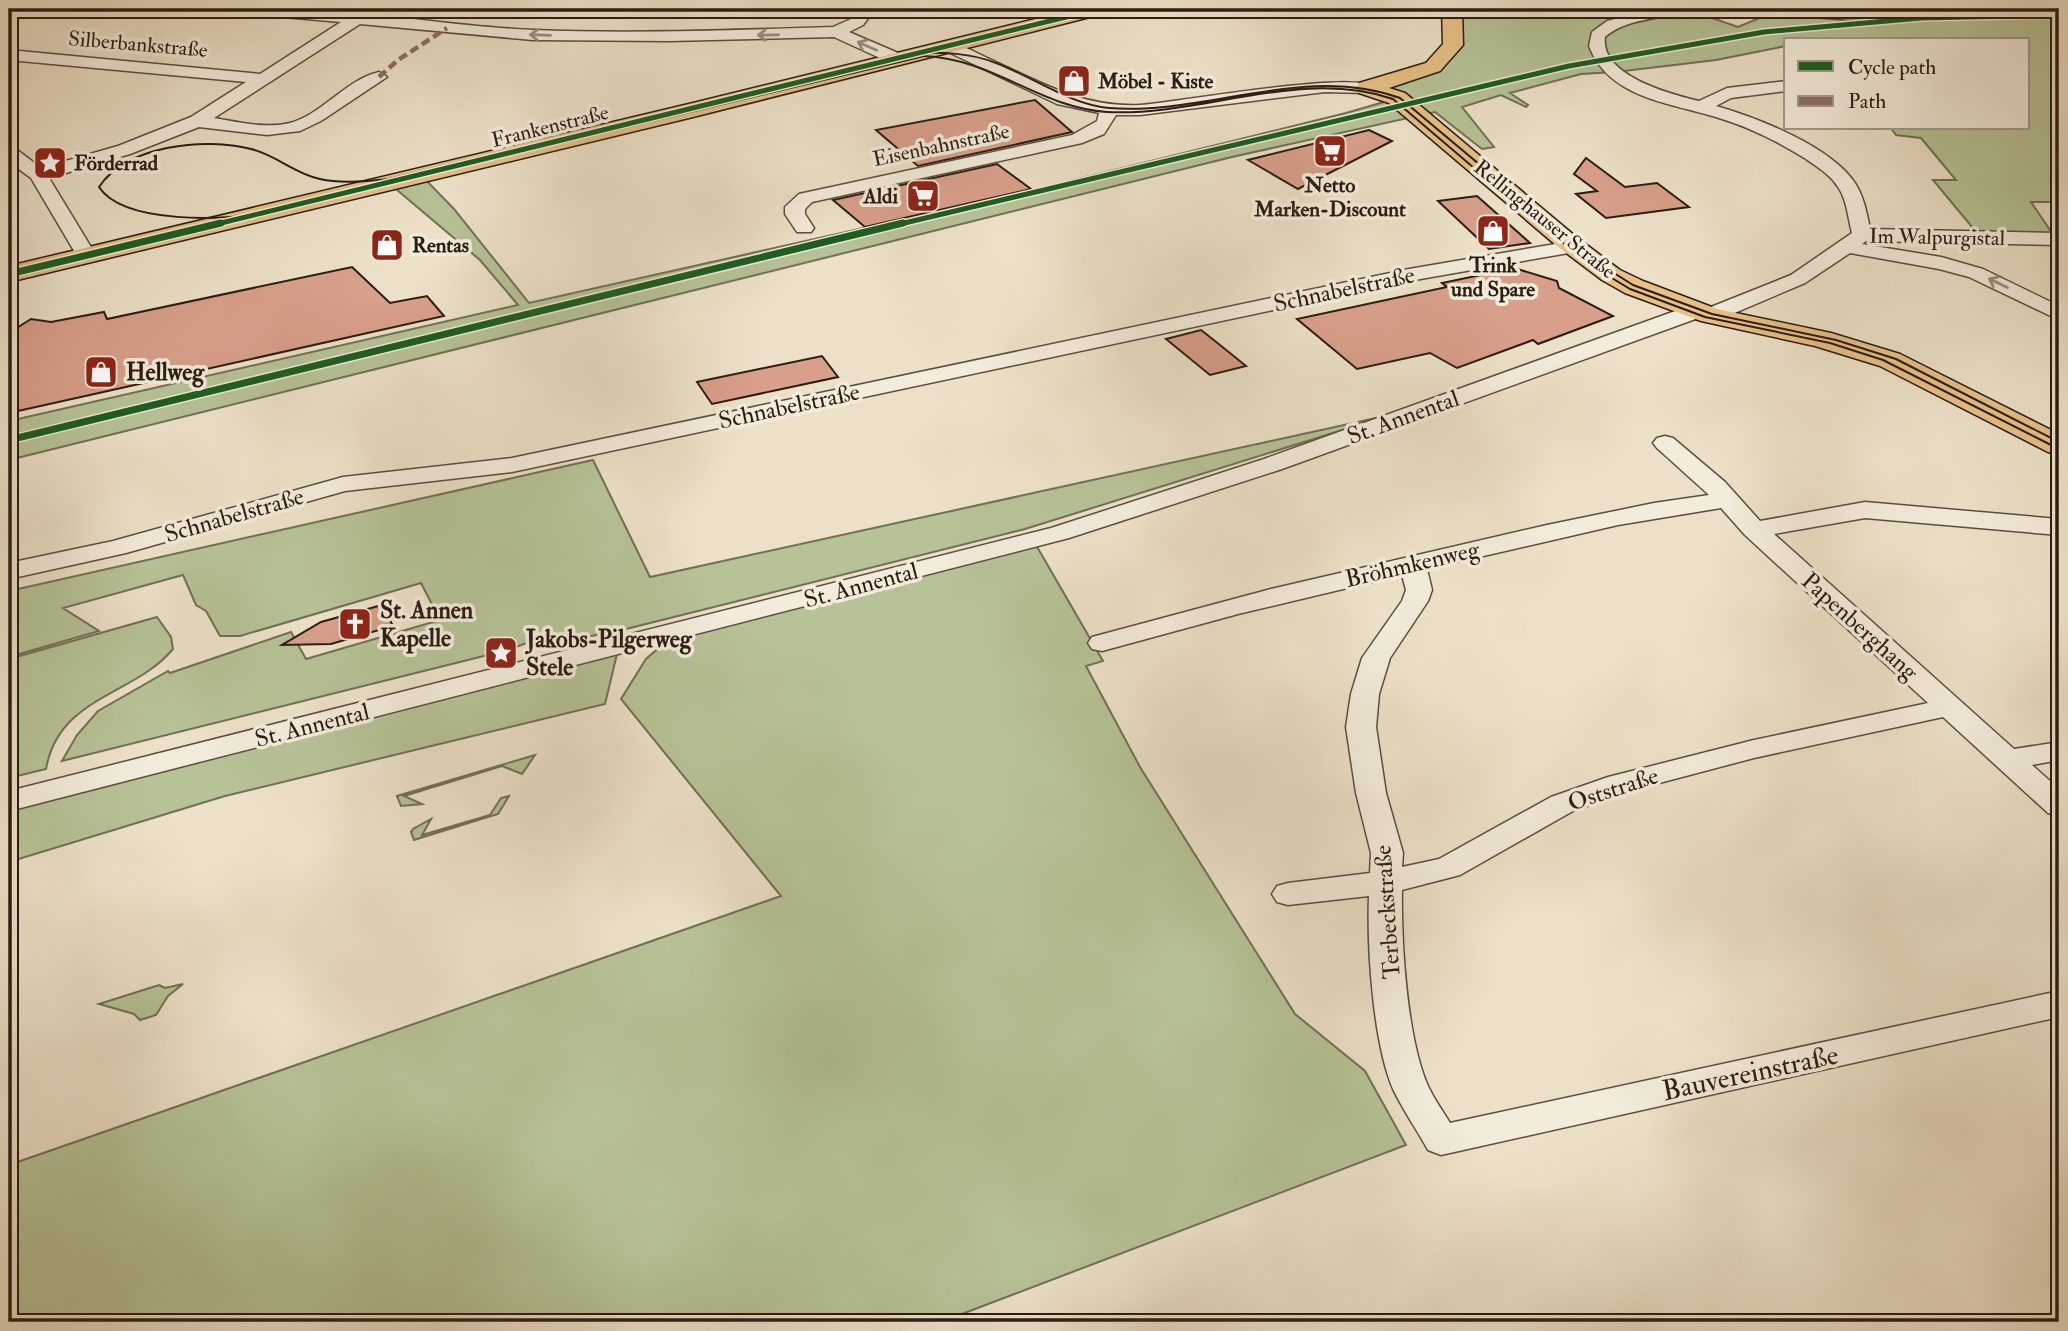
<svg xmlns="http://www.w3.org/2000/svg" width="2068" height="1331" viewBox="0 0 2068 1331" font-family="'IM FELL Double Pica',serif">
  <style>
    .green { fill: #b6c397; stroke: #707055; stroke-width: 2 }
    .building { fill: #d89f8a; stroke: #2b1c13; stroke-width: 2 }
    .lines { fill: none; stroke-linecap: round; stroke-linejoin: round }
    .minor-casing { stroke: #5b4d40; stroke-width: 3 }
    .major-casing { stroke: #2b1c13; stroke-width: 3 }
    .minor { fill: #f3ecdb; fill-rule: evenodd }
    .major { fill: #e6c084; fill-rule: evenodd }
    .tram { stroke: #2b1c13; stroke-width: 2 }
    .quiet { stroke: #8d6e63; stroke-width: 4.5; stroke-dasharray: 9 4.5; stroke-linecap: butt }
    .cycleway-far1-casing { stroke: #f3ecdb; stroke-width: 8 }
    .cycleway-casing { stroke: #f3ecdb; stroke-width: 10 }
    .cycleway-far1 { stroke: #1b5e20; stroke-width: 5 }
    .cycleway { stroke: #1b5e20; stroke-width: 7 }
    .oneway { stroke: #998e81 }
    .labels { text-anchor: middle; stroke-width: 7; stroke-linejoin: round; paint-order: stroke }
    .far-street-label { font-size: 21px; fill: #2b1c13; stroke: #f3ecdb }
    .far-poi-label { font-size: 21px; font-weight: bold; fill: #2b1c13; stroke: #f3ecdb; text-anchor: start }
    .street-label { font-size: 24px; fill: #2b1c13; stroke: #f3ecdb }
    .poi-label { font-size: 24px; font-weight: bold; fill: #2b1c13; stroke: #f3ecdb; text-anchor: start }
    .near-street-label { font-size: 28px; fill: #2b1c13; stroke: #f3ecdb }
  </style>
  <rect width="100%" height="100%" fill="#ece1c8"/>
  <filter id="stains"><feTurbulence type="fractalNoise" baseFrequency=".00286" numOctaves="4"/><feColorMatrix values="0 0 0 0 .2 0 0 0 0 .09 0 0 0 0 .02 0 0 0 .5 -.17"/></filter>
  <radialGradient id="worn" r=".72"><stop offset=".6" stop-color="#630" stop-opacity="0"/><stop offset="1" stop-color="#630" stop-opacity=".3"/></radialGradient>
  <!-- green -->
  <path class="green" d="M1456 9H1686L1738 27 1781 9 1853 15 1946 9H2059V202H2031L2052 233H1977L1933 180H1956L1921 138 1896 135 1891 128H2028V40H1786V46L1716 60 1616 72 1596 35 1613 72 1581 74 1510 93 1528 105 1526 107 1501 95 1462 107 1494 147 1482 149 1435 112 1232 157 9 460V421L518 305 480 260 390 184 422 176 454 209 529 303 1033 190 1346 113 1394 99 1369 89 1414 75 1458 36Z
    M1394 414 1025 529 614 632 539 645 529 642 508 650 62 761 77 735 98 711 168 671 170 673 291 632 306 659 440 620 421 583 240 636H220L206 611 196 605 183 575 63 608 99 631 9 657V591L593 460 650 577Z
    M1036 545 1103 661 1086 666 1140 767 1295 1014 1365 1071 1406 1145 941 1322H9V1165L781 896 621 699 646 659 668 640Z
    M157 617 171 637 173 649C134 696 59 696 46 769L9 778V659Z
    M617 654 605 704 225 796 9 862V808Z
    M535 755 522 774 502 766 404 796 422 804 401 806 397 796Z
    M509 796 498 814 414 840 411 832 413 829 431 819 422 835 490 815 501 798Z
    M183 984 168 996 156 1015 140 1020 134 1014 99 1004 159 985 165 988Z"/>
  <!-- building -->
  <path class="building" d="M1035 100 1072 132 918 166 876 130Z
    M1369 130 1392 141 1298 189 1248 160Z
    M1586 158 1625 187 1657 183 1689 207 1606 218 1576 194 1597 191 1574 174Z
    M997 164 1031 189 865 227 833 200Z
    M1477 196 1530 243 1489 249 1438 201Z
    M352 267 390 303 427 296 444 316 9 413V333L31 319 51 322 104 312 107 319Z
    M1514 268 1557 281 1559 288 1613 316 1538 344 1533 340 1457 368 1430 353 1357 369 1297 319 1447 287 1442 283Z
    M1201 330 1215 341 1246 366 1210 375 1166 339Z
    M822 356 838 377 712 404 697 382Z
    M382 605 393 626 331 644 282 645 321 622Z"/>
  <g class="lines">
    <defs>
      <path id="minor" d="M241 9C339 4 436 26 534 30 633 34 734 30 833 27L851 19 859 9H875L863 25 849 32 905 56 907 60 899 65 893 64 834 37 670 41 533 40 360 24 214 118C238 122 266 129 290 123 323 114 345 80 379 72L387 77 321 121 300 131 267 135 199 127 130 154 49 178 97 257 94 261H80L31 178 9 162V148L16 149 41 168 118 146 191 117 246 82 9 60V50L260 74 341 22 249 14Z
        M1654 9H1686L1684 12C1658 19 1625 19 1605 37 1600 76 1671 94 1699 101L1727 88 1786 81V91L1731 98 1716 106C1758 118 1830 146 1855 183 1864 197 1867 214 1870 229L2059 233V245L1866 241 1862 244 1941 257 1983 269 2059 306V320L1969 277 1939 269 1850 253 1805 283 1718 320 1710 321 1701 317 1282 469 1069 538 9 811V791L1051 528 1264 459 1689 306 1697 305 1706 309 1791 275 1852 233C1848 218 1847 200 1838 187 1831 175 1817 167 1806 159 1779 142 1749 127 1719 118 1672 103 1609 99 1589 46L1592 32 1607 21Z
        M1788 9H1951L1943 14C1892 18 1841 25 1790 12Z
        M950 42C965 46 980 55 994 61 1041 83 1085 108 1140 105 1175 103 1359 69 1376 88L1367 93 1325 92 1140 115H1116L1104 134 1082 143 812 202 805 209V214L814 228 811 232H797L785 214V207L799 194 1072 135 1097 121 1099 113 1057 104 944 50 942 47 944 44Z
        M1573 241 1580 243 1583 247 1580 251 1409 281 512 472 345 491 126 553 9 579V563L113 541 343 477 512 458 1409 269Z
        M1665 436 1673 438 1725 482 1760 521 1865 502 2059 519V535L1865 518 1774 534 2014 749 2059 742V760L2032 765 2059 789V816L2048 813 1943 717 1754 758 1629 791 1573 811 1460 875 1402 890C1401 942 1407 1039 1428 1086 1434 1099 1443 1111 1450 1123L2059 991V1017L1441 1155 1428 1150C1417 1130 1403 1110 1393 1089 1373 1042 1367 948 1369 896L1288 905 1277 902 1272 894 1277 886 1288 883 1370 873 1371 853 1356 793 1346 727 1351 694 1362 658 1402 601 1406 590 1402 575 1238 614 1102 651 1092 649 1088 643 1092 637 1271 589 1547 525 1654 503 1709 495 1657 448 1653 443 1657 438ZM1721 508 1745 535 1928 703 1754 740 1608 777 1551 797 1439 859 1402 867 1403 853 1386 793 1376 727 1379 694 1390 658 1428 601 1432 590 1427 569 1618 525Z"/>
      <path id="major" d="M1076 9H1109L1106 13 693 117 9 282V266L693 103Z
        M1442 9H1462L1463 45 1440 71 1389 88 1405 93 1575 236 1620 270 1643 281 1717 309 1831 333 1900 354 2059 434V455L2048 452 1880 366 1815 346 1701 321 1625 293 1602 280 1557 246 1389 103 1359 93 1356 88 1359 83 1426 63 1443 44Z"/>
    </defs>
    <!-- minor casing -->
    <use href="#minor" class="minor-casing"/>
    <!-- major casing -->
    <use href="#major" class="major-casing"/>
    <!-- minor -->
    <use href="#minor" class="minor"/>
    <!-- major -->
    <use href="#major" class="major"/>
    <!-- tram -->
    <path class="tram" d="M2059 442 1896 359 1836 340 1712 314 1633 285 1595 261 1400 98C1304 63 1207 116 1109 108 1069 104 1033 77 996 63 970 53 944 52 917 53L389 179C366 181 342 184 320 179 295 174 276 155 251 149 205 137 127 145 99 187 124 225 226 220 267 213L924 56C994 59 1040 108 1107 112 1202 117 1300 67 1393 99L1548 231 1597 269 1630 289 1705 317 1830 343 1883 360 2059 449"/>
    <!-- quiet -->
    <path class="quiet" d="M379 77 398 60 447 28"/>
    <defs>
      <path id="cycleway-far1" d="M213 225 1099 9
        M896 225 1569 66 1764 32 1921 18 2059 15"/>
      <path id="cycleway" d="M9 274 221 223
        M9 440 903 223"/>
    </defs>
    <!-- cycleway-far1 casing -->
    <use href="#cycleway-far1" class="cycleway-far1-casing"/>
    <!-- cycleway casing -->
    <use href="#cycleway" class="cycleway-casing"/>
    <!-- cycleway-far1 -->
    <use href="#cycleway-far1" class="cycleway-far1"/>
    <!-- cycleway -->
    <use href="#cycleway" class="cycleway"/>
  </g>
  <!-- one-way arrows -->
  <defs><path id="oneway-shaft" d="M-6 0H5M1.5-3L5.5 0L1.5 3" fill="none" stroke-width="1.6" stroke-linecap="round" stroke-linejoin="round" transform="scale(1.75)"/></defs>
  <g class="oneway">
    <use href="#oneway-shaft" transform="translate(540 35) rotate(-178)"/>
    <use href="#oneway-shaft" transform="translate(768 35) rotate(179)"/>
    <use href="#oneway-shaft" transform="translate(867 46) rotate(-156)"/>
    <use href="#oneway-shaft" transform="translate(1998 283) rotate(-154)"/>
  </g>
  <!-- icons -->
  <defs>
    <symbol id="shop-square" viewBox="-11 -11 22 22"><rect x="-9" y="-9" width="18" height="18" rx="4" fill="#8f2418" stroke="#f3ecdb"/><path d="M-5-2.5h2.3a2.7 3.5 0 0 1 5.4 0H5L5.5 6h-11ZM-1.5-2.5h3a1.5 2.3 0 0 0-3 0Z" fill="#fff"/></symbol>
    <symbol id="supermarket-square" viewBox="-11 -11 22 22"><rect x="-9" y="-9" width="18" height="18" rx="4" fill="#8f2418" stroke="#f3ecdb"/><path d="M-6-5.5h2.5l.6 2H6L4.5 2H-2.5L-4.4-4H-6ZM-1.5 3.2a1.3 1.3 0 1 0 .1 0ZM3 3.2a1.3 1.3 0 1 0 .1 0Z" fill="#fff"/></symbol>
    <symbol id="sight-square" viewBox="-11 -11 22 22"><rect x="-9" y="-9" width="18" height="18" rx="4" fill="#8f2418" stroke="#f3ecdb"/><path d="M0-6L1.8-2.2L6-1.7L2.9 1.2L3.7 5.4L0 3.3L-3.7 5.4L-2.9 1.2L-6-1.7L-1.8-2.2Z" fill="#fff"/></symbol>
    <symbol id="church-square" viewBox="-11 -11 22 22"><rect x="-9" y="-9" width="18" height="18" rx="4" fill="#8f2418" stroke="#f3ecdb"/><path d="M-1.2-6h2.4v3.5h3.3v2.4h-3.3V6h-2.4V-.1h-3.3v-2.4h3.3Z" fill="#fff"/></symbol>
  </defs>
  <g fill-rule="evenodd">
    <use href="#shop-square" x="1055" y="62" width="38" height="38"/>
    <use href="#supermarket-square" x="1311" y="132" width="38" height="38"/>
    <use href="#sight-square" x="31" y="144" width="38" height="38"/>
    <use href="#supermarket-square" x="904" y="177" width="38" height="38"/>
    <use href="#shop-square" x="1474" y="212" width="38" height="38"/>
    <use href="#shop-square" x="368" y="226" width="38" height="38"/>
    <use href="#shop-square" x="82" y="353" width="38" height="38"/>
    <use href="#church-square" x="336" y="605" width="38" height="38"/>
    <use href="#sight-square" x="482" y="634" width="38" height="38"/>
  </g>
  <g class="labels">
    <!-- far-street labels -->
    <g class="far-street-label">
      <text transform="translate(138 44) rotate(5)" y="7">Silberbankstraße</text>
      <text transform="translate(550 126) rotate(-14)" y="7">Frankenstraße</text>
      <text transform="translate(941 145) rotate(-12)" y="7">Eisenbahnstraße</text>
      <text transform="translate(1545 219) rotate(39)" y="7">Rellinghauser Straße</text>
      <text transform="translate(1937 237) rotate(1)" y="7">Im Walpurgistal</text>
    </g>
    <!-- far-poi labels -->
    <g class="far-poi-label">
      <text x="1098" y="88">Möbel - Kiste</text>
      <text x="74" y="170">Förderrad</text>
      <text x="1330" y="192" text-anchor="middle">Netto<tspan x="1330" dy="24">Marken-Discount</tspan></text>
      <text x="898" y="203" text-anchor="end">Aldi</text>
      <text x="412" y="252">Rentas</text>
      <text x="1493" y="272" text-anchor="middle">Trink<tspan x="1493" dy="24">und Spare</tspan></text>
    </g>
    <!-- street labels -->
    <g class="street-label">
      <text transform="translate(1344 289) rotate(-12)" y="8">Schnabelstraße</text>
      <text transform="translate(789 406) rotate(-12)" y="8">Schnabelstraße</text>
      <text transform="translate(1403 417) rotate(-20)" y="8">St. Annental</text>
      <text transform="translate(234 515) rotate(-16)" y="8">Schnabelstraße</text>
      <text transform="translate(1412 564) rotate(-13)" y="8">Bröhmkenweg</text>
      <text transform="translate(861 585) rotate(-15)" y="8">St. Annental</text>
      <text transform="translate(1860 626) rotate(42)" y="8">Papenberghang</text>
      <text transform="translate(312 725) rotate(-14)" y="8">St. Annental</text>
      <text transform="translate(1613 789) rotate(-18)" y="8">Oststraße</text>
      <text transform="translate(1387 912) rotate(-94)" y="8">Terbeckstraße</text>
    </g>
    <!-- poi labels -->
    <g class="poi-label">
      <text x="126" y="380">Hellweg</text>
      <text x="380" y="618">St. Annen<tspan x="380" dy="28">Kapelle</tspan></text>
      <text x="526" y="647">Jakobs-Pilgerweg<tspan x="526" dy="28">Stele</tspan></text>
    </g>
    <!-- near-street labels -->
    <g class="near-street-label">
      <text transform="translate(1750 1072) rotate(-12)" y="10">Bauvereinstraße</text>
    </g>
  </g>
  <!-- margin -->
  <rect width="2068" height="1331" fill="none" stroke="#ece1c8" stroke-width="35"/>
  <rect x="10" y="10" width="2047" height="1310" fill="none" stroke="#2b1c13" stroke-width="3.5"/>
  <rect x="18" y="18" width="2033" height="1296" fill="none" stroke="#2b1c13" stroke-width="2"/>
  <!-- legend -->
  <rect x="1784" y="38" width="245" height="91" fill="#f3ecdb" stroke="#a3998b" stroke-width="2"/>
  <rect x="1798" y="61" width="35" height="10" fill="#1b5e20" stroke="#a3998b" stroke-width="2"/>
  <text x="1848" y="74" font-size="21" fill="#2b1c13">Cycle path</text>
  <rect x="1798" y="96" width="35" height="10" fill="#8d6e63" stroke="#a3998b" stroke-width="2"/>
  <text x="1848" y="108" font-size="21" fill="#2b1c13">Path</text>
  <rect width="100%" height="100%" filter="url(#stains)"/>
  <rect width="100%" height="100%" fill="url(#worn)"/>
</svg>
